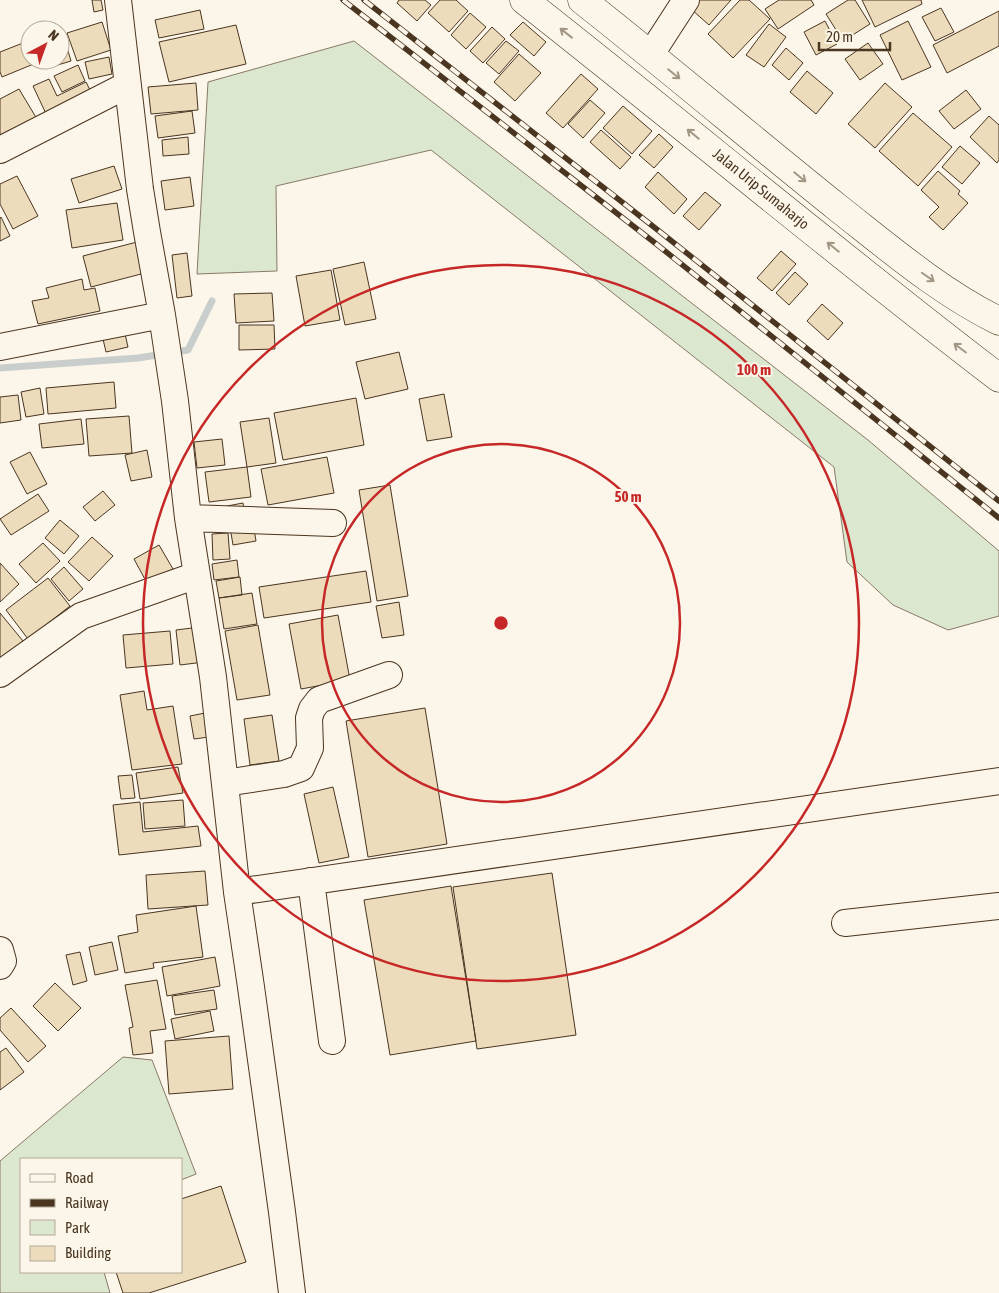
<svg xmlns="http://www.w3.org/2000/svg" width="999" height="1293" viewBox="0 0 999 1293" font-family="'Asap Condensed',sans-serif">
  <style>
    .green { fill: #dce7d0; stroke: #887966 }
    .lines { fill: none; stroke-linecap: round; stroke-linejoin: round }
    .stream { stroke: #c9cecd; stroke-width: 7 }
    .building { fill: #ecdcbc; stroke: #4a3520 }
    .minor-casing { stroke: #4a3520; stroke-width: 28 }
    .highway-casing { stroke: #4a3520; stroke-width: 29 }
    .minor { stroke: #fbf6e9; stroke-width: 26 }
    .highway { stroke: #fbf6e9; stroke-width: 28 }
    .rail-casing { stroke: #4a3520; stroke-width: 5.5 }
    .rail { stroke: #fbf6e9; stroke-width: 4; stroke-dasharray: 11; stroke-linecap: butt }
    .oneway { stroke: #a29684 }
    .ring { fill: none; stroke: #c62828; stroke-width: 2.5 }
    .labels { text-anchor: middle; stroke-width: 4; stroke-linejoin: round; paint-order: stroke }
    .street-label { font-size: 15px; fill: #4a3520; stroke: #fbf6e9 }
    .centre { fill: #c62828; stroke: #fbf6e9; stroke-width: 2.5 }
    .ring-label { font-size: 15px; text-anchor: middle; font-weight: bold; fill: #c62828; stroke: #fbf6e9; stroke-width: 4; stroke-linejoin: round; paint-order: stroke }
  </style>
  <rect width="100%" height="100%" fill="#fbf6e9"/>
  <!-- green -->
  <path class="green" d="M354 41 868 440 999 551V616L948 630 893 605 847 562 834 467 431 150 276 186 277 271 197 274 208 82Z
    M123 1057 152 1060 196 1174 181 1180V1159H21V1272H104L110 1293H0V1161Z"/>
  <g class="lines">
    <!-- stream -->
    <path class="stream" d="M0 368 138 358 188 350 212 301"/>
  </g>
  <!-- building -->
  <path class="building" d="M92 0H101L103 10 94 12Z
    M399 0H425L431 5 417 21 397 3Z
    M440 0H456L468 11 449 32 428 13Z
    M698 0H731L709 25 691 9Z
    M740 0H749L770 19 733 58 708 34Z
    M779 0H811L814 5 778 29 765 9Z
    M848 0H855L870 24 843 41 826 14Z
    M862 0H921L922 4 875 27Z
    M941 8 954 32 935 41 922 17Z
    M200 10 204 29 159 38 155 20Z
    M999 11V46L947 73 933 45Z
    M470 13 486 27 466 49 451 35Z
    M825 21 837 44 816 55 804 32Z
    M908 21 931 67 902 80 880 35Z
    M102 22 111 50 77 61 67 33Z
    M523 22 546 42 534 56 510 35Z
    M769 24 786 37 764 67 746 55Z
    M236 25 246 64 169 82 159 42Z
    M61 27 71 61 51 67 49 60H60V30H50Z
    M492 27 505 39 483 63 470 51Z
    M28 41 30 46V60H35L36 63 2 77 0 72V52Z
    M506 41 519 51 499 74 486 63Z
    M868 43 883 64 860 80 845 59Z
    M786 48 803 63 789 80 772 65Z
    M519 54 541 73 515 101 494 82Z
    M109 57 112 74 89 79 85 62Z
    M78 65 85 81 62 92 54 76Z
    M807 71 833 93 816 114 790 92Z
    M581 74 598 89 563 128 546 113Z
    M49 79 57 96 86 82 91 92 48 118 33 86Z
    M196 83 198 110 151 114 148 87Z
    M885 83 912 107 875 148 848 124Z
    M19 89 40 124 0 147V99Z
    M966 90 981 109 954 129 939 111Z
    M590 100 605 113 583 138 568 124Z
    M623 106 652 131 632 154 603 128Z
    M192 111 195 133 158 138 155 116Z
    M913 113 952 147 918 186 879 151Z
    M989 116 999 125V160L997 163 970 137Z
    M601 130 631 157 620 169 590 142Z
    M659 134 673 147 654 168 639 155Z
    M188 137 189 154 163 156 162 140Z
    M960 146 980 163 962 184 942 167Z
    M114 166 122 189 79 203 71 179Z
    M938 171 960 191 958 194 968 203 943 230 929 217 939 207 921 190Z
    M658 172 687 199 674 214 645 187Z
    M17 176 38 216 13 229 0 204V184Z
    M190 177 194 206 165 210 161 181Z
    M705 192 721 205 699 230 683 216Z
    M117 203 123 240 72 248 66 210Z
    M1 217 10 236 0 241V218Z
    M137 242 145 273 91 287 83 256Z
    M781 251 796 264 772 291 757 278Z
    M187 253 192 296 177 298 172 255Z
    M364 262 376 319 345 325 333 269Z
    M331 270 340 320 305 326 296 276Z
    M795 272 808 284 789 305 776 293Z
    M82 279 84 290 95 288 100 311 38 324 32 301 49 298 46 288Z
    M272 293 274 321 236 323 234 294Z
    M822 304 843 323 828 340 807 321Z
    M239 325H274L275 349 239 350Z
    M125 334 128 347 106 352 103 339Z
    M399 352 408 389 365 399 356 362Z
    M114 382 116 408 48 414 46 388Z
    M40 388 44 414 26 417 21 392Z
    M444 394 452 437 427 441 419 399Z
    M18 395 21 420 0 423V397Z
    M356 398 364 445 283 460 274 413Z
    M129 416 132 453 89 456 86 419Z
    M269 418 276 463 247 467 240 422Z
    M81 419 84 444 42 448 39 424Z
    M222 439 225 465 197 468 194 442Z
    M147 450 152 477 131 481 125 455Z
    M30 452 47 484 27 494 10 462Z
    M327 457 334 493 268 505 261 469Z
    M247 467 251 497 209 502 205 472Z
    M390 485 408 596 377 601 359 490Z
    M103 491 115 505 95 521 83 507Z
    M38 494 49 511 11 535 0 519Z
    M243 503 245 516 230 519 227 506Z
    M60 520 79 536 64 554 45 538Z
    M253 523 256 541 233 545 230 527Z
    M228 533 230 559 213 560 212 534Z
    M92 537 113 556 89 581 68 562Z
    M43 543 60 561 36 583 19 564Z
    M159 545 173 569 147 583 134 559Z
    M237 560 239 577 214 580 212 564Z
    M0 563 19 584 0 602Z
    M64 567 83 589 69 601 51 579Z
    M366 571 371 602 264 618 259 587Z
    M240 577 242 595 219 598 216 581Z
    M48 578 70 606 28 639 6 610Z
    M252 593 257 624 224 629 219 598Z
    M399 602 404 635 382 638 376 606Z
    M0 613 23 641 0 659Z
    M338 615 350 680 301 689 289 624Z
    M258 625 270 695 237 700 225 631Z
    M200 627 204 662 180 665 176 630Z
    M170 631 173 664 126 668 123 635Z
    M144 691 147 710 173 706 182 764 132 770 120 695Z
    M425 708 447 844 368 857 346 721Z
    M205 713 209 737 194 739 190 716Z
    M272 715 279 761 250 765 244 719Z
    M178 767 183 793 140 799 136 773Z
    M132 775 135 798 121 799 118 776Z
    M333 787 349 857 319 863 304 794Z
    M183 800 185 826 145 829 143 803Z
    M140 802 143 832 198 826 201 846 119 855 113 805Z
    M205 871 208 905 148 909 146 875Z
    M552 873 576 1035 477 1049 453 887Z
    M451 886 476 1041 390 1055 364 900Z
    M196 906 203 957 153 963 154 968 125 973 118 936 138 932 136 915Z
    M112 942 118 970 95 975 89 947Z
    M80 952 87 981 73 985 66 955Z
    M215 957 220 986 167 996 162 967Z
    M157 980 166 1029 150 1031 153 1053 133 1055 129 1028 133 1027 125 985Z
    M55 983 81 1008 58 1031 33 1006Z
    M214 990 217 1009 175 1015 172 996Z
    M11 1008 46 1046 28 1062 0 1030V1018Z
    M210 1011 214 1031 175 1039 171 1019Z
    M229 1036 233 1089 169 1094 165 1041Z
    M6 1048 24 1072 0 1090V1052Z
    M221 1186 246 1262 149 1293H123L116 1272H181V1199Z"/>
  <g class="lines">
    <defs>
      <path id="minor" d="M118 0 140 189 147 232 162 315 175 401 188 518 213 677 237 892 251 987 282 1212 292 1293
        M651 54 686 0
        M0 150 127 85
        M0 347 162 315
        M188 518 333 523
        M0 674 81 616 197 575
        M225 783 284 774 301 768 310 748 309 718 312 709 319 700 389 675
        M311 881 332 1041
        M237 892 999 781
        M845 923 999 906
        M0 950 3 961 0 966"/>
      <path id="highway" d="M524 0C683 125 838 255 999 378
        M582 0C668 68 752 139 838 208 889 248 940 292 999 321"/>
    </defs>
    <!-- minor casing -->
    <use href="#minor" class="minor-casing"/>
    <!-- highway casing -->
    <use href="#highway" class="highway-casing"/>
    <!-- minor -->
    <use href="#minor" class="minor"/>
    <!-- highway -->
    <use href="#highway" class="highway"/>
    <defs>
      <path id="rail" d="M343 0 655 243 999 518
        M364 0 659 231 999 501"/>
    </defs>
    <!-- rail casing -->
    <use href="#rail" class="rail-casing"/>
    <!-- rail -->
    <use href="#rail" class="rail"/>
  </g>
  <!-- one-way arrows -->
  <defs><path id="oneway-shaft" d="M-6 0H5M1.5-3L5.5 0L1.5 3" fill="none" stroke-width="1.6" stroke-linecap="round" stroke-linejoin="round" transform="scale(1.25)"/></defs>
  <g class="oneway">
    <use href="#oneway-shaft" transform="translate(566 33) rotate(-142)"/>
    <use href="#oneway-shaft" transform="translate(674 74) rotate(39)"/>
    <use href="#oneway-shaft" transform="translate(693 134) rotate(-141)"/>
    <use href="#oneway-shaft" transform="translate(800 177) rotate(39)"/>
    <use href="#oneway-shaft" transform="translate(833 247) rotate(-141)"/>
    <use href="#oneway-shaft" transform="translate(928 277) rotate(35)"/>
    <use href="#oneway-shaft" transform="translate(960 348) rotate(-143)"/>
  </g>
  <!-- distance rings -->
  <g class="ring">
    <circle cx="501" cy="623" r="179"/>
    <circle cx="501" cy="623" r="358"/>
  </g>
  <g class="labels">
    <!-- street labels -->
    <g class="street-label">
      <text transform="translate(761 189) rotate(39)" y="5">Jalan Urip Sumaharjo</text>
    </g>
  </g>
  <circle cx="501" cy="623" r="8" class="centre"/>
  <g class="ring-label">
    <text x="754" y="375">100 m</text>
    <text x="628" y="502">50 m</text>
  </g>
  <!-- legend -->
  <rect x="20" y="1158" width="162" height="115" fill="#fbf6e9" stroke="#b4a999"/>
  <rect x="30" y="1174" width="25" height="8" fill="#fbf6e9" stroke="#b4a999"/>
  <text x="65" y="1183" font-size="15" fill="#4a3520">Road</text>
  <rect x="30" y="1199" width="25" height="8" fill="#4a3520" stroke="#b4a999"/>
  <text x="65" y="1208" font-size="15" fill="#4a3520">Railway</text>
  <rect x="30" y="1220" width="25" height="15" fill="#dce7d0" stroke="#b4a999"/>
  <text x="65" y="1233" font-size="15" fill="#4a3520">Park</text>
  <rect x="30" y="1246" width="25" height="15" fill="#ecdcbc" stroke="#b4a999"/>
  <text x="65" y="1258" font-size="15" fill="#4a3520">Building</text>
  <!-- north arrow -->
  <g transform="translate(45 45) rotate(41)"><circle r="24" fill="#fbf6e9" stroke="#b4a999"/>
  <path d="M0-4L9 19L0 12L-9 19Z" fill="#c62828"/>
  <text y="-8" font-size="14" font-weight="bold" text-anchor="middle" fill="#4a3520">N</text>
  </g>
  <!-- scale -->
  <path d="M819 42v8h71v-8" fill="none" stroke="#4a3520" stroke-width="2.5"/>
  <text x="826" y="42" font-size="15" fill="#4a3520" stroke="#fbf6e9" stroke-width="4" paint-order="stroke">20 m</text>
</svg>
